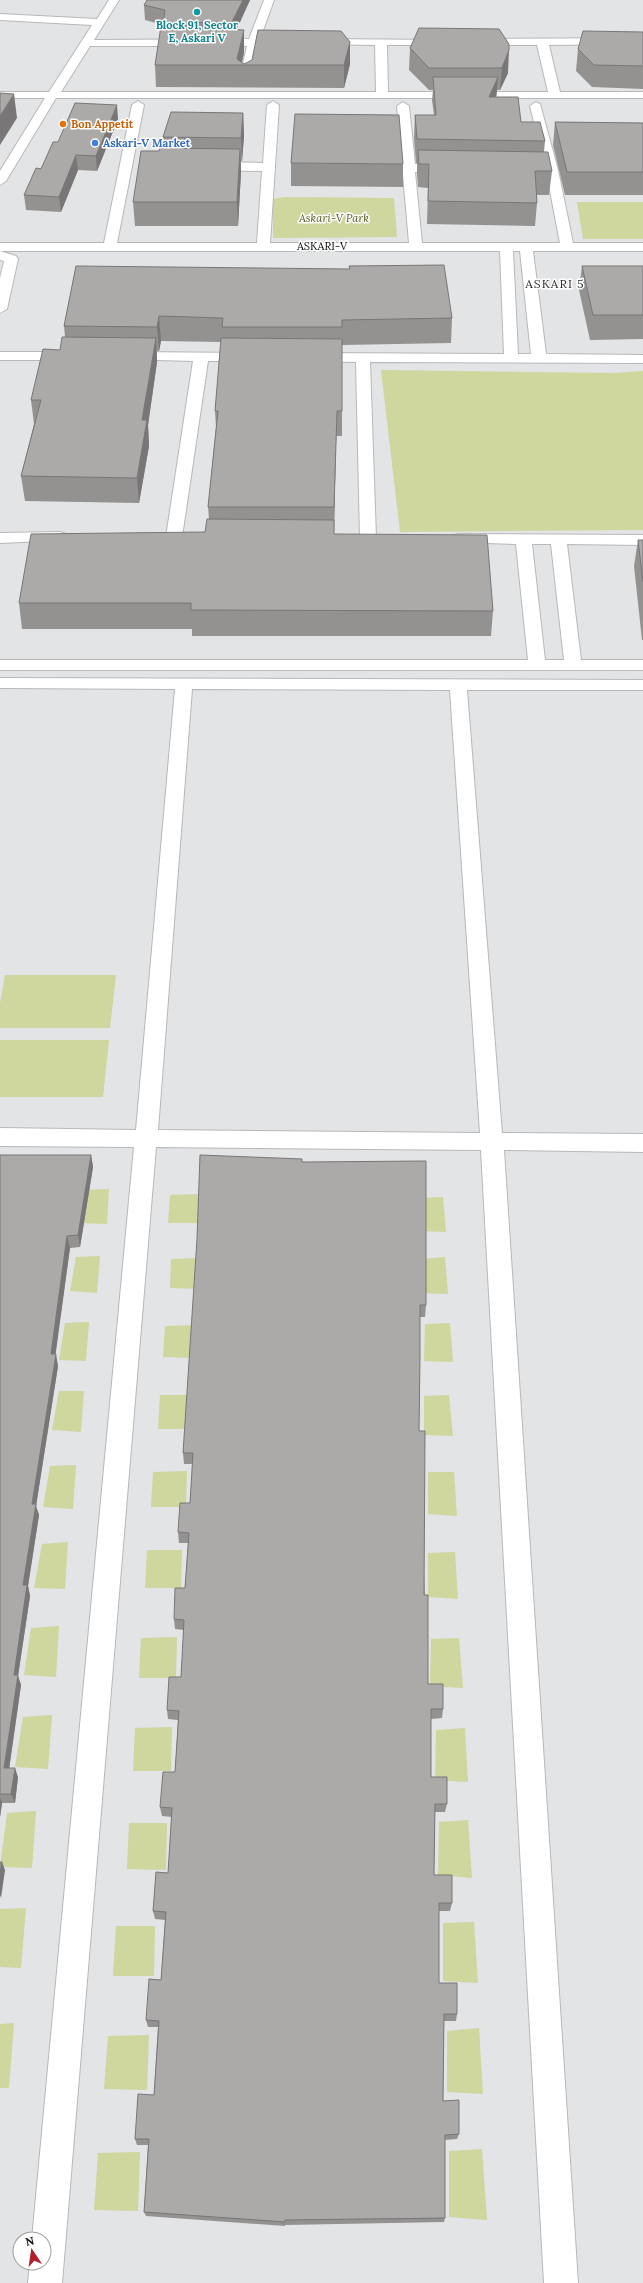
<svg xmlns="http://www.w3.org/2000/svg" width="643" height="2283" viewBox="0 0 643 2283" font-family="Lora,serif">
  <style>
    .green { fill: #cfd69e }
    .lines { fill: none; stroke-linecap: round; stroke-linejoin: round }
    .street-casing { stroke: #b7b8ba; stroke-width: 2 }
    .street { fill: #fff; fill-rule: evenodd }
    .wall { fill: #949191 }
    .shaded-wall { fill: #787676 }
    .building { fill: #aca9a9; stroke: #787676 }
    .culture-dot { fill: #0f9aa8; stroke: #fff; stroke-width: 1.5 }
    .food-dot { fill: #e8710a; stroke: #fff; stroke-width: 1.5 }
    .shop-dot { fill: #3f7fe0; stroke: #fff; stroke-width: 1.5 }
    .labels { text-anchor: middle; stroke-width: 3; stroke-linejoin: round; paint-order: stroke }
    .far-culture-label { font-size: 11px; font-weight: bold; fill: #0d838f; stroke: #fff }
    .far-food-label { font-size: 11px; font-weight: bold; fill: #c56008; stroke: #fff; text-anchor: start }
    .far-shop-label { font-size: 11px; font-weight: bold; fill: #366cbe; stroke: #fff; text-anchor: start }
    .far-park-label { font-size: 11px; font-style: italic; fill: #585c1c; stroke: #fff }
    .far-street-label { font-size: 11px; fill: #0c0d0d; stroke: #fff }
    .far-neighbourhood-label { font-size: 12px; letter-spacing: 1px; fill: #2d2e2f; stroke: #fff }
  </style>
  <rect width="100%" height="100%" fill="#e2e4e5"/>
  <!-- green -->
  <path class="green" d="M285 197 394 198 397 237 273 238V199Z
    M577 202H643V239H583Z
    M381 370 614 373 643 371V530L400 532Z
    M5 975H116L110 1028H0V1003Z
    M0 1040H109L103 1097H0Z
    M109 1189 107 1224 81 1223 86 1190Z
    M200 1194V1223H168L170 1195Z
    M443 1197 446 1232 419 1231 420 1198Z
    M100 1256 97 1293 70 1291 76 1257Z
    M445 1257 448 1294 421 1293V1259Z
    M202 1258 201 1289 170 1288 171 1259Z
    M89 1322 86 1361 59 1360 65 1323Z
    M450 1323 453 1362 424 1361 425 1324Z
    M196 1325V1358L163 1357 165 1326Z
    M59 1391H84L81 1432 52 1430Z
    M160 1395H193L192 1429H158Z
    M449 1395 453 1436 424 1435V1396Z
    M76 1465 73 1509 43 1507 50 1466Z
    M187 1471 186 1507H151L153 1472Z
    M428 1472H454L457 1516 428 1514Z
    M68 1542 65 1589 34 1588 42 1544Z
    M147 1550H182L181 1588H145Z
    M455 1552 458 1599 428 1597V1553Z
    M59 1626 56 1677 24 1675 31 1628Z
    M177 1637 176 1678H139L141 1638Z
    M459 1638 463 1688 430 1686 431 1639Z
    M52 1715 48 1769 15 1767 23 1717Z
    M172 1727 171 1771H133L135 1728Z
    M465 1728 468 1782 435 1780 436 1730Z
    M36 1811 32 1868 0 1867 7 1813Z
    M468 1820 472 1878 438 1875 439 1822Z
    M129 1823H167L166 1870 127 1869Z
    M26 1908 21 1968 0 1967V1909Z
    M474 1922 478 1983 443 1981V1923Z
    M116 1926H155L154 1976H113Z
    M14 2023 9 2088H0V2024Z
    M479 2028 483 2094 447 2092V2031Z
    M149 2035 147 2090 104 2089 108 2036Z
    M482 2149 487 2220 449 2217V2151Z
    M140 2152 138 2211 94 2210 98 2153Z"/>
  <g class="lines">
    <defs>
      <path id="street" d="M109 0H119L94 40 249 39 264 0H274L260 39H286L292 42 286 45H258L251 82 245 85 239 82 247 46H90L61 92H376L375 45 316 44 314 42 320 39 446 40 448 42 442 45H387L388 92H548L537 45H478L472 42 478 39 643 38V44L549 45 560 92H643V98H56L6 181 0 185V171L45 98H0V92H49L92 25 0 20V14L97 19Z
        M138 101 144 105 117 243H257L262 171 210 170 204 166 210 162 263 163 267 105 273 101 279 105 270 243H409L397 106 403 102 409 106 415 164H446L452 168 446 172H415L422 243H560L546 170 530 106 536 102 540 104 558 170 573 243H643V251H533L546 354 643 355V363L370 362 376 538 374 541H362L360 538 356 362 312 361 305 357 312 353 504 354 500 251H0V243H104L132 105ZM513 251H520L531 354H518Z
        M0 251 16 256 18 259 7 309 0 313V278L4 261 0 260Z
        M0 352H72L79 356 72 360H0Z
        M128 352 250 353 257 357 250 361H208L182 537 180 540H168L166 537 193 361 123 359 121 356Z
        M60 532 66 534 68 537 66 540 0 543V533Z
        M458 534 643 535V545L567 544 581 660H643V670H0V660H528L516 544 452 542 450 539 452 536ZM532 544H551L564 660H545Z
        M0 678 643 680V690H467L502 1133 643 1134V1152L504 1150 578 2283H544L481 1150 156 1147 62 2283H28L30 2263H44V2239H32L134 1147 0 1146V1128L136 1130 175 689 0 688ZM192 689 450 690 480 1133 158 1130Z"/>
    </defs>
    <!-- street casing -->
    <use href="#street" class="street-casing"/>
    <!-- street -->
    <use href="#street" class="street"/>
  </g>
  <!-- wall -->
  <path class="wall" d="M147 0H250L236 29 244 52 242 63 244 64 350 42V64L344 88 156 87 155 65 163 25 145 20 144 5Z
    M499 29 508 73 500 90H497L496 97 521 122 545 141 544 152 552 171 549 195H537V203L535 226 427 224 428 188 418 187 417 174V163H416L414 138 415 115H434L432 100 433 90H429L409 70 410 48Z
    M643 32V89L592 87 576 71 578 49Z
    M243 113 244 136 242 161H241V172L238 226H135L133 202 159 151 164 148 163 137Z
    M118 119 97 171 78 170 61 212 26 210 24 195 58 142Z
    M555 122 643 123V195H565L553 145Z
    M291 163 403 164V187L291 186Z
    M76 266 452 318 451 343 342 345V436H336L334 534 493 611 491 636H192V629H22L19 603 205 532 209 519 208 507 216 427 215 411 221 342 161 341 159 351H157V362L148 425 149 446 139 503 25 501 21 476 34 424 31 400 60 350 65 337 64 326Z
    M582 266H643V339L590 340 579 290Z
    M638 540H643V640H642L634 566Z
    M0 1155H91L93 1167 80 1247 70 1248 55 1354 58 1366 36 1506 39 1515 28 1586 30 1596 18 1676 21 1685 9 1768 18 1777 15 1803H2L0 1817Z
    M302 1162 426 1305 425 1317H420L419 1431 428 1684 443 1709 442 1718 431 1719V1777L447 1804 445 1812H435L434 1875 452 1903 450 1911H439V1983L457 2014 456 2021H444L443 2101 459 2134 457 2139 445 2140V2218L444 2222 285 2225V2226L146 2216 144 2212 148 2145H137L135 2139 154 2095 158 2027H148L146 2020 161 1980 165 1920 155 1919 153 1911 168 1873 172 1817 162 1816 160 1807 175 1772 178 1720 168 1719 167 1710 181 1677 184 1630 175 1629 174 1619 185 1588 188 1543H179L178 1532 190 1503 193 1464H184L183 1453Z"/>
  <!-- shaded-wall -->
  <path class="shaded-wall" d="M243 0H250L233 38 232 22Z
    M244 30V52L241 65 237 59Z
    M350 42V64L344 88V65Z
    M509 50 508 73 500 90 502 68Z
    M498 77 496 100 489 97Z
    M14 94 17 118 0 145V116Z
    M117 105 118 119 97 171 96 156Z
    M243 113 244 136 242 161 241 138Z
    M240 149 241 172 238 226 237 202Z
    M76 155 78 170 61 212 59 197Z
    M159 316 161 341 159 351 157 327Z
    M156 338 157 362 148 425 149 446 139 503 137 478 142 420Z
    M337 411 336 436 334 532V507Z
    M91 1155 93 1167 80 1247 78 1235Z
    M67 1236 70 1248 54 1366 51 1354Z
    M56 1354 58 1366 36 1506 39 1515 28 1586 30 1596 18 1676 21 1685 8 1777 4 1768 32 1504Z
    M15 1768 18 1777 15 1803 11 1794Z
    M0 1797 2 1803 0 1817Z
    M2 1862 5 1870 1 1898 0 1895V1874Z"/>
  <!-- building -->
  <path class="building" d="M147 0H243L232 22 163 23 165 10 144 5Z
    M161 26H227L226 29 244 30 237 59 244 64 252 60 258 30 341 31 350 42 344 65H155Z
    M419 28 499 29 509 44V50L502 68H429L410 48Z
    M583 31 643 32V66L594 65 578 49Z
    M433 77H498L489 97H518L521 122H540L545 141 417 139 415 115H436Z
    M0 93 14 94 0 116Z
    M75 103 117 105 96 156 76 155 59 197 24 195 36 168 41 169 53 142H58Z
    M171 112 243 113 241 138 163 137Z
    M295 114 399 115 403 164 291 163Z
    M555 122 643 123V172H567Z
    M160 148 240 149 237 202H133L141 151H159Z
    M418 150 548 152 552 171H535L537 203 428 201 429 164H419Z
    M444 265 452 318 342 320V327H222L223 318 159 316 157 327 64 326 76 266 350 269 349 266Z
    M582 266H643V315H593Z
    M62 337 156 338 142 420H147L137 478 21 476 41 400H31L43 349 60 350Z
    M221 338 342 339V411H337L334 507H208L218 411H215Z
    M207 519 334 520V534L487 535 493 611 191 610V603H19L31 534 205 532Z
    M638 540H643V582Z
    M0 1155H91L78 1235 67 1236 51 1354H56L32 1504H36L23 1585H27L14 1675H18L4 1768H15L11 1794H0Z
    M200 1155 302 1159V1162L426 1161V1305H420V1355L419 1431H425L424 1595H428V1684H443V1709H431V1777H447V1804H435L434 1875H452V1903H439V1983H457V2014H444L443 2101 459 2100V2134L445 2135V2218L285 2220V2222L144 2212 149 2139H135L138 2094 154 2095 159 2021 146 2020 149 1979 161 1980 166 1912 153 1911 156 1872 168 1873 172 1808 160 1807 163 1772H175L179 1711 167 1710 169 1677H181L184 1620 174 1619 175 1588H185L189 1533 178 1532 180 1503H190L193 1453H183L197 1239Z
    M0 1862H2L0 1874Z"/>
  <!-- markers -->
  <circle class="culture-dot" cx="197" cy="12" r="4"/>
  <circle class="food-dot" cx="63" cy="124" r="4"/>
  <circle class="shop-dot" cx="95" cy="143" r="4"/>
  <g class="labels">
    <!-- far-culture labels -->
    <g class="far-culture-label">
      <text x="197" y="29">Block 91, Sector<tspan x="197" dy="13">E, Askari V</tspan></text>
    </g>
    <!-- far-food labels -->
    <g class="far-food-label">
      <text x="71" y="128">Bon Appetit</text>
    </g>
    <!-- far-shop labels -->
    <g class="far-shop-label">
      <text x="103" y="147">Askari-V Market</text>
    </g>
    <!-- far-park labels -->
    <g class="far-park-label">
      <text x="334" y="222">Askari-V Park</text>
    </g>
    <!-- far-street labels -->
    <g class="far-street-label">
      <text x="322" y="250">ASKARI-V</text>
    </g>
    <!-- far-neighbourhood labels -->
    <g class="far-neighbourhood-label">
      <text x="555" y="288">ASKARI 5</text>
    </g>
  </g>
  <!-- north arrow -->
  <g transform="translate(32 2251) rotate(347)"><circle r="19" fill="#ffffff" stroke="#9e9e9e"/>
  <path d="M0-3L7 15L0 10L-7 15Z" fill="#b11f2e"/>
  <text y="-6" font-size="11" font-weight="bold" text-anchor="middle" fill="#0c0d0d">N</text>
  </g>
</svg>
